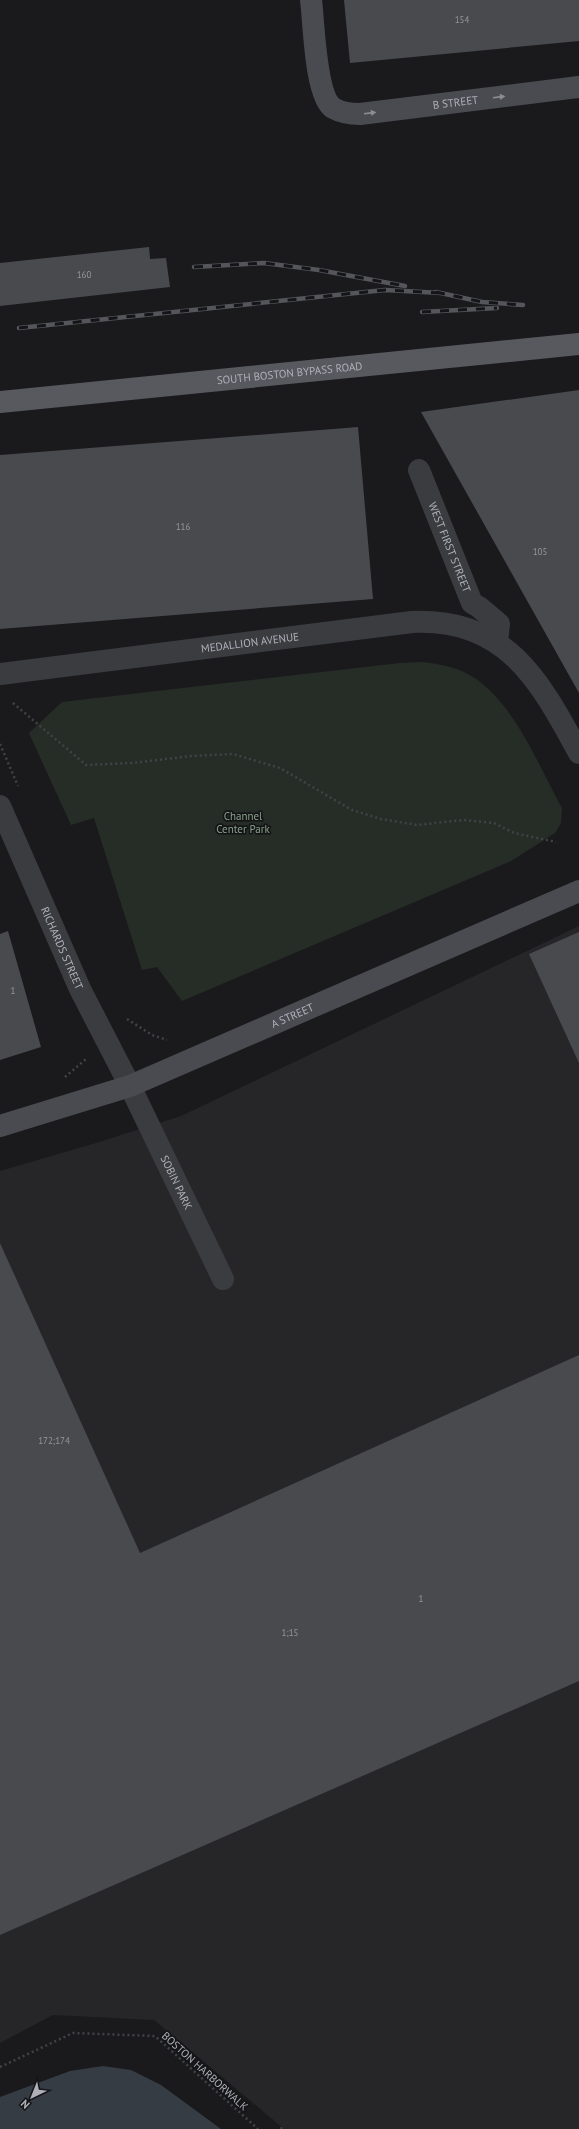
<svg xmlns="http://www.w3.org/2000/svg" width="579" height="2129" viewBox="0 0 579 2129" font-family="'PT Sans',sans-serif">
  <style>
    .built { fill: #262629 }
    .green { fill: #262d27 }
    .water { fill: #353c43 }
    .building { fill: #494a4e }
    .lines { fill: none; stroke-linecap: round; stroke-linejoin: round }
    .path { stroke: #414347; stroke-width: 2.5; stroke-dasharray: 2 3; stroke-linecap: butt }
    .minor { stroke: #3b3c40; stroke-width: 22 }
    .tertiary { stroke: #3b3c40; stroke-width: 22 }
    .secondary { stroke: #494b50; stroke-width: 22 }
    .primary { stroke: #57595f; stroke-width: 22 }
    .rail-casing { stroke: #54565b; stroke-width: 4.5 }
    .rail { stroke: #151517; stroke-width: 3; stroke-dasharray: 9; stroke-linecap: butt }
    .oneway { fill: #8b8d95 }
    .labels { text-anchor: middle; stroke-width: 3.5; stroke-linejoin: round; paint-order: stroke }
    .number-label { font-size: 9px; fill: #95979f }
    .street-label { font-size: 11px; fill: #aeb1ba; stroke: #151517 }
    .park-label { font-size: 11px; fill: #87a289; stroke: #151517 }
  </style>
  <rect width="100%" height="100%" fill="#1a1a1c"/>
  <!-- built -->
  <path class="built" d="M579 926V2129H284L154 2020 53 2015 0 2043V1171L96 1143 181 1116Z"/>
  <!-- green -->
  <path class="green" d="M423 662C437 664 451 666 464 672 511 694 538 765 562 808L561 823 555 833 511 861 182 1001 157 967 142 970 94 818 71 825 29 733 62 702 400 663Z"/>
  <!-- water -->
  <path class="water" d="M103 2066 131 2070 161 2085 221 2129H0V2097L70 2071Z"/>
  <!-- building -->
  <path class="building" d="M344 0H579V41L350 63Z
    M149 247 150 259 166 258 170 287 0 306V263Z
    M579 390V693L421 412Z
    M358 427 373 599 0 629V455Z
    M8 931 41 1047 0 1060V934Z
    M579 932V1063L529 954Z
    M0 1243 140 1553 579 1355V1681L0 1935Z"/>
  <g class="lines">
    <!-- path -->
    <path class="path" d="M13 703 86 765 132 763 191 756 233 754 280 768 352 810 381 819 417 825 463 820 494 823 514 833 556 842
      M0 744 18 786
      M127 1019 152 1035 167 1040
      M65 1077 86 1059
      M0 2067 73 2033 155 2036 258 2129
      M281 2129 282 2127 284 2129"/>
    <!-- minor -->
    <g class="minor">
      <path id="s1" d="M419 470 472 603 479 607 499 624 497 642"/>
      <path id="s2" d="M0 674 412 622C506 618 539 679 579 753"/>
      <path id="s3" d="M130 1086 223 1279"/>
    </g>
    <!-- tertiary -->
    <path class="tertiary" id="s4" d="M0 806 80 989 130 1086"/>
    <!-- secondary -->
    <g class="secondary">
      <path id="s5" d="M311 0C314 23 315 95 333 108 342 113 351 114 360 114L579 87"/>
      <path id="s6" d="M0 1126 130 1086 579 891"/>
    </g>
    <!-- primary -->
    <path class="primary" id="s7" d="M0 402 579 344"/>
    <defs>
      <path id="rail" d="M194 267 264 263 319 270 405 286
        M436 292 482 302 523 305
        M422 312 497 308
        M19 328 385 290 441 293"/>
    </defs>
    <!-- rail casing -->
    <use href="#rail" class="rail-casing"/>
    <!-- rail -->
    <use href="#rail" class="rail"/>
  </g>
  <!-- one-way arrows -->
  <defs><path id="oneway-solid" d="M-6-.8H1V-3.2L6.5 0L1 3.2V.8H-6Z"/></defs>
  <g class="oneway">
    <use href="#oneway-solid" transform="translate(499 97) rotate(-7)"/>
    <use href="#oneway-solid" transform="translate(370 113) rotate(-7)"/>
  </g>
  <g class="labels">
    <!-- number labels -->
    <g class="number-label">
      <text x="462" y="23">154</text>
      <text x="84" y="278">160</text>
      <text x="183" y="530">116</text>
      <text x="540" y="555">105</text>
      <text x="13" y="994">1</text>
      <text x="54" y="1444">172;174</text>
      <text x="421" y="1602">1</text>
      <text x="290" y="1636">1;15</text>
    </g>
    <!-- street labels -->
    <g class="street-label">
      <text dy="4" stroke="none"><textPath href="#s5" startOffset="236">B STREET</textPath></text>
      <text dy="4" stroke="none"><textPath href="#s7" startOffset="291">SOUTH BOSTON BYPASS ROAD</textPath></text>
      <text dy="4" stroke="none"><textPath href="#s1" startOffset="83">WEST FIRST STREET</textPath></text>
      <text dy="4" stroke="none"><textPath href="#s2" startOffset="252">MEDALLION AVENUE</textPath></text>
      <text dy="4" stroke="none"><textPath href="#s4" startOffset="155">RICHARDS STREET</textPath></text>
      <text dy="4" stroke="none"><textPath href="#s6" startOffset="313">A STREET</textPath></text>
      <text dy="4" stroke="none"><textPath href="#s3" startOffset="107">SOBIN PARK</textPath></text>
      <text transform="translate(205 2071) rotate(42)" y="4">BOSTON HARBORWALK</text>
    </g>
    <!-- park labels -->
    <g class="park-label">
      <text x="243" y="820">Channel<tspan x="243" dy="13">Center Park</tspan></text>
    </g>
  </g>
  <!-- north arrow -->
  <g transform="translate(32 2097) rotate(223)" stroke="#151517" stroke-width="3" paint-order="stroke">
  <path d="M0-3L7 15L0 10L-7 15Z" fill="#aeb1ba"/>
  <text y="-6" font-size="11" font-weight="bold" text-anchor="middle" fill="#aeb1ba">N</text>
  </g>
</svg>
